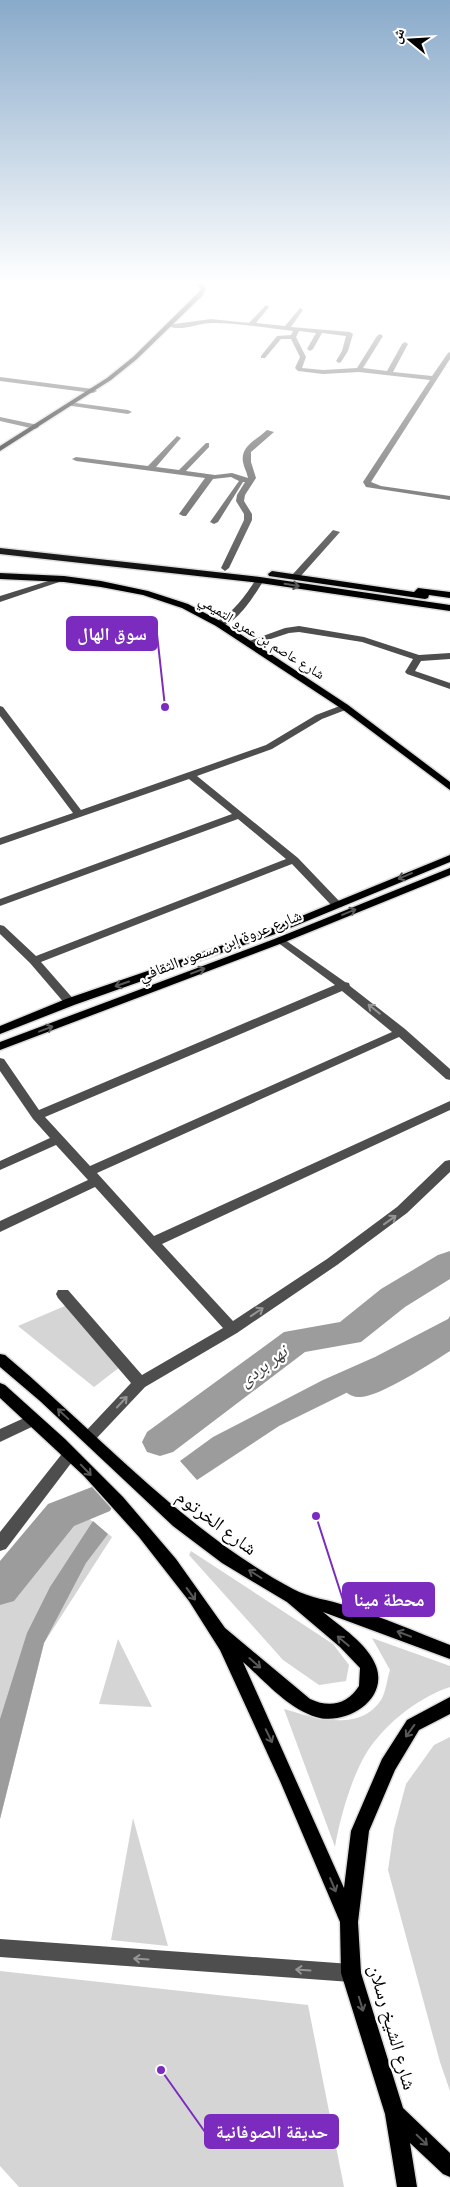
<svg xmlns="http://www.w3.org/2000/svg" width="450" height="2187" viewBox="0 0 450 2187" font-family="'Fira Sans','Noto Naskh Arabic',sans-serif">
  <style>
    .green { fill: #d5d5d5 }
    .water { fill: #9c9c9c }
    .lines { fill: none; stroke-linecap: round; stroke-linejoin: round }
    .river { fill: #9c9c9c; fill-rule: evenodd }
    .major-casing { stroke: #dbdbdb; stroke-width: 3 }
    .minor { fill: #4e4e4e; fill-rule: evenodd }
    .major { fill: #000; fill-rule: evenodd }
    .oneway { stroke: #595959 }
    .oneway2 { stroke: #959595 }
    .labels { text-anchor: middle; stroke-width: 4.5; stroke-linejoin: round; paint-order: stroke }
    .far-street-label { font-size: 14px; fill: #000; stroke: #fff }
    .street-label { font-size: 16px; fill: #000; stroke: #fff }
    .water-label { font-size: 18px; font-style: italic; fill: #3d3d3d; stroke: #fff }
    .near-street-label { font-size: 19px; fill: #000; stroke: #fff }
    .leader { fill: none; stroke: #7b2cbf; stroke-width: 2 }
    .callout-dot { fill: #7b2cbf; stroke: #fff; stroke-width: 2 }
    .callout { fill: #7b2cbf; stroke: #7b2cbf; stroke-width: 2 }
    .callout-label { font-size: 18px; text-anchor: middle; font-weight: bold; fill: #fff }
  </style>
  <rect width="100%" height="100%" fill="#fff"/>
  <!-- green -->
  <path class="green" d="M67 1305 120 1367 94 1387 18 1326Z
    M72 1505 112 1537 44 1643 0 1819V1596Z
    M191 1551 333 1644 349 1665 346 1681 319 1685 283 1660 189 1555Z
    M372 1638 450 1666V1687C420 1697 390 1720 371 1746 353 1771 340 1817 335 1847L284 1709C314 1718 359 1733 381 1700 386 1692 387 1679 390 1670Z
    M118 1639 152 1707 99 1704Z
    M450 1737V2091L440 2062 388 1870 394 1829 406 1784 434 1745Z
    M133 1818 168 1946 111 1940Z
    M0 1971 308 2005 344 2187H19L0 2166Z"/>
  <!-- water -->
  <path class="water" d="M450 1316V1334L397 1368 279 1426 197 1480 180 1461 213 1437 323 1380 375 1357 448 1319Z
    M61 1515 0 1589V1574L32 1536Z
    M93 1521 108 1534 86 1563 44 1643 0 1819V1719L27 1633 50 1587Z"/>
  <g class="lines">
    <!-- river -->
    <path class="river" d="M450 1251V1279L405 1307 361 1342 305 1352 173 1452 160 1456 147 1452 142 1442 147 1432 284 1332 340 1322 381 1289 438 1255Z
      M450 1321V1351C433 1362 377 1399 358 1397 354 1397 350 1395 347 1393L341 1384 347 1375 385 1359 438 1325Z
      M97 1485 110 1489 116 1500 110 1511 74 1526 14 1601 0 1605V1561L48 1504Z"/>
    <defs>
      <path id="major" d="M194 282H201L206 288 203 295 137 359 111 380 0 451V446L107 378 133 357 198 293 201 289Z
        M0 548 260 577 450 605V611L260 583 0 554Z
        M272 571 414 592 418 588 450 592V598L429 595 428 598 425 599 269 576 268 574Z
        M0 573 64 576 101 581 148 591 188 604 222 622 348 705 450 782V790L342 709 216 626 182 608 143 595 101 587 64 582 0 579Z
        M450 855V862L278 933 74 1005 0 1034V1026L66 999 270 929Z
        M450 868V875L285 942 0 1050V1042L277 938Z
        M0 1354 5 1355C100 1435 183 1530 293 1589 309 1598 330 1600 347 1606 382 1617 416 1632 450 1645V1659L323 1612C341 1627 368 1644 376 1666 389 1701 344 1726 316 1717 287 1708 265 1681 243 1662L344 1888 351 1831 382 1759 407 1720 450 1697V1714L419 1730 395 1770 369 1831 358 1922 361 1973 403 2108 450 2153V2177L443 2174 410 2143 417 2187H397L385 2114 341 1973 340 1922 280 1781 220 1650 189 1601 139 1537 84 1476 0 1398V1383L5 1385 65 1439 123 1497 176 1559 225 1628 310 1699C329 1708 347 1705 359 1686L360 1668 340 1647 287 1602 222 1563 173 1526 40 1401 0 1367Z"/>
    </defs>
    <!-- major casing -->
    <use href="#major" class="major-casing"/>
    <!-- minor -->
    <path class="minor" d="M266 305 269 307 256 323 285 326 300 308 303 310 291 327 350 332 353 334 348 351 341 362 339 363 336 361 342 351 346 336 322 333 313 349 310 351 307 349 316 333 299 331 296 337 306 357 302 368 323 370 357 368 377 336 380 334 383 336 363 368 387 371 402 344 405 342 408 344 393 372 432 376 448 353 450 352V359L371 482 381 486 450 496V500L366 487 363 482 430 380 359 372 323 374 298 371 295 368 300 357 291 339H281L265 358H261V356L277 336 291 335 293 331C266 328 239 323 212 323 198 323 179 333 167 325L211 319 249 323Z
      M0 377 93 389 97 391 93 393 0 381Z
      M69 402 128 410 132 412 128 414 72 406 68 404Z
      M0 417 38 425 39 427 35 429 0 421Z
      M267 430 274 432 251 452V462L256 478 245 495 244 501 252 514V520L229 568 225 571 221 568 244 520V514L236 501 237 495 245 482H243L218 522 214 524 210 522 239 481 231 477 213 479 186 516H183L179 514 205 478 76 461 72 459 76 457 148 466 177 436 181 438 156 467 179 470 206 443H209V447L186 471 215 475 232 473 248 478C247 472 244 468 243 462 240 446 258 439 267 430Z
      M333 530 340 532 299 578H293V574Z
      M61 577 68 579 0 602V596Z
      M257 578 264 580C255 594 235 629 216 626V622C235 611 245 596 257 578Z
      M299 626 364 637 419 655 450 653V659L421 661 415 671 450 683V689L407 674 405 672 413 659 362 642 299 632 289 633 249 646 244 643 285 628Z
      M345 704 348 705V709L322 719 272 749 197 776 298 858 341 903 343 905 341 907H333L292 864 41 962 76 1002 70 1006 66 1005 30 963 0 934V925L4 926 36 956 286 859 238 819 0 906V899L232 814 189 779 0 845V838L73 813 0 716V706L3 707 81 810 266 745 316 715Z
      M281 937 345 982 349 983 350 986 405 1029 450 1069V1080L446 1079 399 1037 97 1173 154 1236 450 1101V1110L162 1244 233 1321 327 1259 397 1207 445 1161 450 1160V1172L407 1213 337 1265 237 1333 145 1387 94 1441 89 1443 84 1441 81 1437 84 1433 131 1383 58 1298 56 1294 58 1290H68L142 1375 223 1328 95 1187 0 1232V1221L88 1180 56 1145 0 1170V1161L50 1138 33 1119 0 1071V1058L4 1059 39 1110 335 985 277 942 275 940 277 938ZM342 991 392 1032 90 1166 45 1117Z
      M33 1414 38 1416 40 1420 38 1424 0 1442V1429Z
      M70 1448 75 1450 78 1454 75 1458 6 1549 0 1551V1532L65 1450Z
      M0 1939 351 1964 358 1966 361 1973 358 1980 351 1982 0 1957Z"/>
    <!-- major -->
    <use href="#major" class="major"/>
  </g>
  <!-- one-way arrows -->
  <defs><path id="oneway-shaft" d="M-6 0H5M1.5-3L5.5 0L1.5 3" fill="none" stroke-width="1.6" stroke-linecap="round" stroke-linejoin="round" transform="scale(1.25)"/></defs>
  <g class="oneway">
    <use href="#oneway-shaft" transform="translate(292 585) rotate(9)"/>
    <use href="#oneway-shaft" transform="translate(405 876) rotate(157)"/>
    <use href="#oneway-shaft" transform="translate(349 912) rotate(-22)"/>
    <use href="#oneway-shaft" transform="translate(198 971) rotate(-21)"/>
    <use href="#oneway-shaft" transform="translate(122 984) rotate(161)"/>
    <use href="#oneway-shaft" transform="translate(46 1029) rotate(-21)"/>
    <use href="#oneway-shaft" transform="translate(63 1414) rotate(-137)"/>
    <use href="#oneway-shaft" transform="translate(86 1470) rotate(46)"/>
    <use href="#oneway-shaft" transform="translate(255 1574) rotate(-148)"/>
    <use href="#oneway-shaft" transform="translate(191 1594) rotate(54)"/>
    <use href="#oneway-shaft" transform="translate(404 1634) rotate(-159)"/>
    <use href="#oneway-shaft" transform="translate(343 1641) rotate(-140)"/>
    <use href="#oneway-shaft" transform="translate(255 1663) rotate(41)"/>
    <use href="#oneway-shaft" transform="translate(410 1731) rotate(126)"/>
    <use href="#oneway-shaft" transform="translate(269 1736) rotate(64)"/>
    <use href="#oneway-shaft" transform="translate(333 1885) rotate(67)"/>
    <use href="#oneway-shaft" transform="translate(361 2004) rotate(73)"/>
    <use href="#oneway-shaft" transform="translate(422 2140) rotate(44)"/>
  </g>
  <g class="oneway2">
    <use href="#oneway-shaft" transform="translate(374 1009) rotate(-141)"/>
    <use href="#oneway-shaft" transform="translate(390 1220) rotate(-36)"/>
    <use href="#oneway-shaft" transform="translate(257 1312) rotate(-34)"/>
    <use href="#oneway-shaft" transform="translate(122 1402) rotate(-47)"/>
    <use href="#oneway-shaft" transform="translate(141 1959) rotate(-176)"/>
    <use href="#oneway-shaft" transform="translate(303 1970) rotate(-176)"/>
  </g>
  <!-- sky -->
  <linearGradient id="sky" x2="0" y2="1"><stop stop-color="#89aaca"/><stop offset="0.48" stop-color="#fff"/><stop offset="1" stop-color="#fff" stop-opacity="0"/></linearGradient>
  <rect width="450" height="588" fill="url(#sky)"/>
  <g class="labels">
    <!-- far-street labels -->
    <g class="far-street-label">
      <text transform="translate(262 637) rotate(32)" y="5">شارع عاصم بن عمرو التميمي</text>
    </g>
    <!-- street labels -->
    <g class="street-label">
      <text transform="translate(220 945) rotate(-21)" y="6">شارع عروة إبن مسعود الثقافي</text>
    </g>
    <!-- water labels -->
    <g class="water-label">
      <text transform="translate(263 1366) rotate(-37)" y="6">نهر بردى</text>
    </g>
    <!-- near-street labels -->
    <g class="near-street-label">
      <text transform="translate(217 1522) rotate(37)" y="7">شارع الخرتوم</text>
      <text transform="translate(393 2027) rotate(74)" y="7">شارع الشيخ رسلان</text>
    </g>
  </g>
  <!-- callouts -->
  <path class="leader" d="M165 707L157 634M316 1516L343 1600M161 2070L205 2132"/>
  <g class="callout-dot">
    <circle cx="165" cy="707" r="5"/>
    <circle cx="316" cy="1516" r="5"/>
    <circle cx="161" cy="2070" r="5"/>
  </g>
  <g class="callout">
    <rect x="67" y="617" width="90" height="33" rx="5"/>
    <rect x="343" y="1583" width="91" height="33" rx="5"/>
    <rect x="205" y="2115" width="133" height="33" rx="5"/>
  </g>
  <g class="callout-label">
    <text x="112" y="640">سوق الهال</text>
    <text x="389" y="1606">محطة مينا</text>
    <text x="272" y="2138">حديقة الصوفانية</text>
  </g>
  <!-- north arrow -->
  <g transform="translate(410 40) rotate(288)" stroke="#ffffff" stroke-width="4" paint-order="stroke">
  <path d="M0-4L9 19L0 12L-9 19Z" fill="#000000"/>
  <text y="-8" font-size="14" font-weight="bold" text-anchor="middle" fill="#000000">ش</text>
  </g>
</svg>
